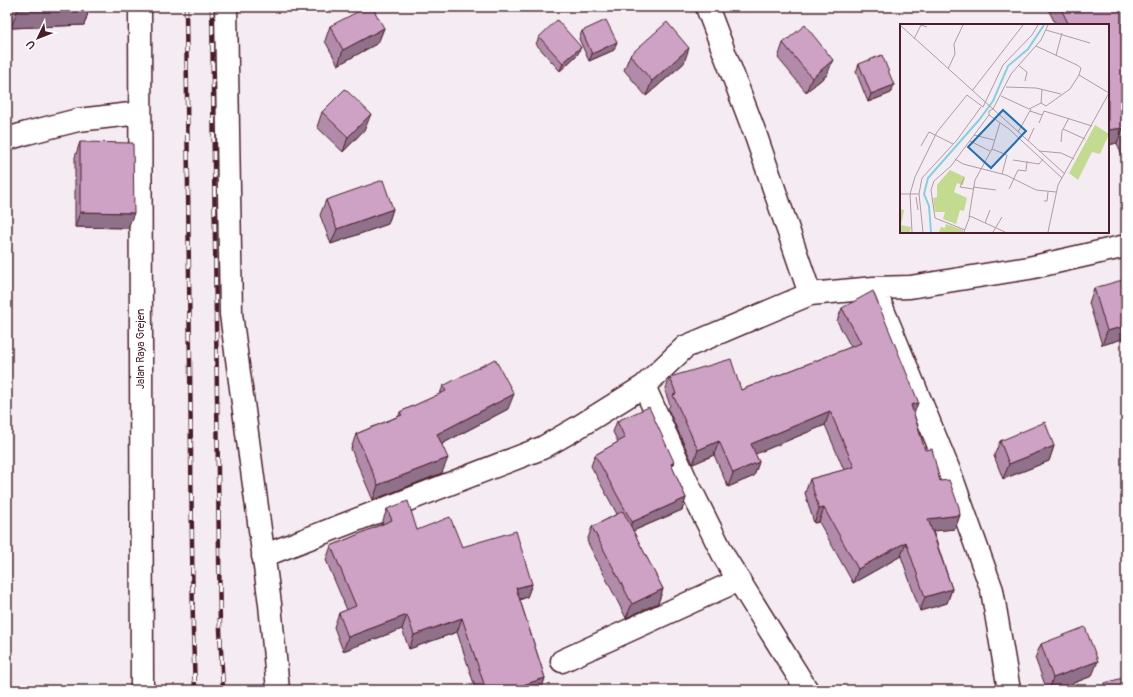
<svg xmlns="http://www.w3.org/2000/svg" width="1133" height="697" viewBox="0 0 1133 697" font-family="Pangolin,sans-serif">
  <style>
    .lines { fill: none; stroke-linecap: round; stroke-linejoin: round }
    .minor-casing { stroke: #4a1f2b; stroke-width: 25 }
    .minor { stroke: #fff; stroke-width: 22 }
    .rail-casing { stroke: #4a1f2b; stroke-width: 4.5 }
    .rail { stroke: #fff; stroke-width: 3; stroke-dasharray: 9; stroke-linecap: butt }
    .wall { fill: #b18ba9; stroke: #4a1f2b }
    .shaded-wall { fill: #90718a; stroke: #4a1f2b }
    .building { fill: #cea2c5; stroke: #4a1f2b }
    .labels { text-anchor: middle; stroke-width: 3; stroke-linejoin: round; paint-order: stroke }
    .street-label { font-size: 11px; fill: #4a1f2b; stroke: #fff }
    .inset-river { fill: none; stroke: #83d0e1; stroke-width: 2 }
    .inset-road { fill: none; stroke: #b19aa3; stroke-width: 1 }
    .view { fill: #1f6fb2; fill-opacity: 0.15; stroke: #1f6fb2; stroke-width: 2 }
    .inset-edge { fill: none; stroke: #4a1f2b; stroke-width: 2 }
  </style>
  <rect width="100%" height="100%" fill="#f5ecf3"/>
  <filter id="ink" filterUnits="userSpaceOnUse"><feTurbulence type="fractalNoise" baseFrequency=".025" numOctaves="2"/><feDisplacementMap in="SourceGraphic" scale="8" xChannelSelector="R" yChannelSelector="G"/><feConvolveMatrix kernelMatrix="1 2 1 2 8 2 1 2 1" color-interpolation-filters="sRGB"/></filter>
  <g filter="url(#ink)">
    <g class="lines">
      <defs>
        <path id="minor" d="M140 7 142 690
          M226 7 231 314 270 604 278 690
          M707 7 756 136 810 294
          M7 139 27 133 78 120 140 113
          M874 288 950 473 992 590 1009 690
          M644 386 687 482 725 558 807 690
          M263 556 542 448 575 429 644 386 685 347 810 294 874 288 910 287 1029 268 1126 246
          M562 661 739 580"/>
      </defs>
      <!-- minor casing -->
      <use href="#minor" class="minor-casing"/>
      <!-- minor -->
      <use href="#minor" class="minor"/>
      <defs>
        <path id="rail" d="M186 7 193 631 195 690
          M212 7 220 629 223 690"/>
      </defs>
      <!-- rail casing -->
      <use href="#rail" class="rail-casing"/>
      <!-- rail -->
      <use href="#rail" class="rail"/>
    </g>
    <!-- wall -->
    <path class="wall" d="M10 7H90L84 25 11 28Z
      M1047 7H1126V166L1117 143 1108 145V25H1056Z
      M330 26 384 28 378 43 338 65 325 41Z
      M582 31 614 50 589 61 579 39Z
      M539 37 578 54 560 71 536 44Z
      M783 43 827 75 806 92 778 58Z
      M630 55 684 63 646 96 624 70Z
      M859 64 891 93 868 102 856 72Z
      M322 112 365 129 343 152 317 127Z
      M80 142 128 228 75 227V157Z
      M326 200 393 209 388 224 331 244 320 215Z
      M1094 288 1126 338 1102 345 1089 303Z
      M842 308 914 414 925 450 940 481 960 515 955 529 933 531 952 589 947 603 920 611 901 556 853 583 819 522 814 523 805 493 810 479 844 470 825 425 755 454 759 462 754 476 728 487 714 455 693 464 668 409 670 405 665 391 670 377 741 390 851 347 837 321Z
      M443 386 508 409 442 444V473L373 500 351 449 356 434 399 416 400 412 440 394Z
      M617 421 674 462 672 467 686 498 682 510 633 531 663 589 658 603 626 618 587 541 592 527 617 514 591 466 595 455 618 442 613 432Z
      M1000 441 1054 446 1049 461 1003 479 994 456Z
      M387 509 417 530 462 547 532 584 527 597 520 600 545 678 541 690H476L457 632 409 649 402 629 343 651 334 627 339 613 347 610 326 560 331 546 383 524 382 523Z
      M1041 644 1092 676 1055 690H1047L1035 658Z
      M1105 683 1126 690H1103Z"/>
    <!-- shaded-wall -->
    <path class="shaded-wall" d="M62 7H90L84 25 11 28 18 9Z
      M384 28 378 43 338 65 343 50Z
      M617 42 614 50 589 61 592 54Z
      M581 47 578 54 560 71 563 63Z
      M689 48 684 63 646 96 652 81Z
      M833 60 827 75 806 92 812 78Z
      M894 85 891 93 868 102 871 94Z
      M371 114 365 129 343 152 348 137Z
      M1123 128 1117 143 1108 145V130Z
      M393 209 388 224 331 244 337 229Z
      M80 212 134 213 128 228 75 227Z
      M1126 326V338L1102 345 1107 331Z
      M514 394 508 409 432 449 437 434Z
      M918 403 913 417 911 405Z
      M830 411 825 425 746 458 751 444Z
      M719 441 714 455 693 464 698 450Z
      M1054 446 1049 461 1003 479 1009 464Z
      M448 458 442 473 373 500 378 485Z
      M674 462 670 474 671 464Z
      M759 462 754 476 728 487 733 473Z
      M686 498 682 510 628 533 632 522Z
      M824 508 819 522 814 523 819 509Z
      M960 515 955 529 923 532 928 519Z
      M906 542 901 556 853 583 858 569Z
      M532 584 527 597 511 602 516 588Z
      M663 589 658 603 626 618 632 604Z
      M952 589 947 603 920 611 925 597Z
      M407 615 402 629 343 651 348 637Z
      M462 618 457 632 409 649 414 635Z
      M1098 661 1092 676 1055 690H1049L1053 678Z
      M545 678 541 690H507Z"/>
    <!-- building -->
    <path class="building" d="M17 7H62L18 9Z
      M367 7H372L384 28 343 50 330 26Z
      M1060 7H1126V137L1123 128 1108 130V25H1069Z
      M557 20 581 47 563 63 539 37Z
      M606 20 617 42 592 54 582 31Z
      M667 22 689 48 652 81 630 55Z
      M805 25 833 60 812 78 783 43Z
      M882 55 894 85 871 94 859 64Z
      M345 89 371 114 348 137 322 112Z
      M80 142 133 143 134 213 80 212Z
      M383 180 393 209 337 229 326 200Z
      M1126 279V326L1107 331 1094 288Z
      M873 291 918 401V403L911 405 925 450 932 449 940 481 949 480 959 507 960 515 928 519 952 589 925 597 906 542 858 569 824 508 819 509 810 479 854 467 830 411 751 444 759 462 733 473 719 441 698 450 673 395 676 394 670 377 731 359 741 390 861 343 842 308Z
      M495 359 514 394 437 434 448 458 378 485 356 434 402 415 400 412 446 391 443 386Z
      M649 407 674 462 671 464 686 498 632 522 595 455 625 438 617 421Z
      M1045 422 1054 446 1009 464 1000 441Z
      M408 501 417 530 450 517 462 547 516 531 532 584 516 588 545 678 507 690H486L462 618 414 635 407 615 348 637 339 613 356 606 331 546 392 520 387 509Z
      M623 511 663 589 632 604 592 527Z
      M1085 627 1098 661 1053 678 1041 644Z
      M1126 677V690H1107L1105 683Z"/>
  </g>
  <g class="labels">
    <!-- street labels -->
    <g class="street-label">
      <text transform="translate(140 349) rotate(-90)" y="4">Jalan Raya Grejen</text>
    </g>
  </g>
  <!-- overview -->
  <g transform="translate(900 24)">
    <rect width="209" height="209" fill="#f5ecf3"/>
    <path d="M195 101 209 110 200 130 192 128 178 156 169 149ZM50 146 65 153 63 161 57 159 54 168 67 174 64 187 60 186 56 200 43 195 45 188H35L33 174 37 173V161ZM0 185 4 186 1 201 11 203 10 208H0ZM46 200 63 206V208H39L41 203 45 204Z" fill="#c3da91"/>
    <path class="inset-river" d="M31 208 29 182 24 170 28 154 79 96 93 77 108 42 128 25 144 1"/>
    <path class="inset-road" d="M0 1 165 150M146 6 190 19M14 15 21 1 27 3M136 22 177 41 181 44 179 51 209 69M156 31 162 9M118 41 127 48 125 57M48 45 55 30 54 20 63 1M106 63 136 64 161 70M72 67 123 1M101 72 129 85 141 79 146 82 170 65 179 51M141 79 142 66M93 85 89 87V91L109 105 162 154M93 85 111 50 141 16 148 1M130 87 142 91M139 99 144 87 192 102M163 105 185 115M118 108 131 85M74 111 94 116M70 117 90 127M128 117 134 104M161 118 162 107 169 94M21 122 29 108 53 120M92 125 107 131 102 150M139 127 161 129 174 135M55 135 63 140 106 151 136 166 156 168M113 136 139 140 143 135M64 154 60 163 73 165M73 163 96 166M109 165 118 146 126 147 127 137M0 170H19M16 173 18 186M144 177H147L148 168M69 193 75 156 92 125 100 99M85 199 90 186M65 206 35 194 31 166 34 157 51 142 89 91M12 208 10 170 15 153 37 108 67 71 83 83 103 41 132 11 138 1M23 208 19 170 22 154 57 116 81 83M64 208 70 192 105 208M93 208 102 193M148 208 158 161 209 69"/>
    <path class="view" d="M103 86 126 107 91 144 68 123Z"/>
    <rect width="209" height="209" class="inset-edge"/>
  </g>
  <!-- margin -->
  <rect width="1133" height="697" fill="none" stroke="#fff" stroke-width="24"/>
  <rect x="12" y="12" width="1109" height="673" fill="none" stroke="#4a1f2b" stroke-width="1.5" filter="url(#ink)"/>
  <!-- north arrow -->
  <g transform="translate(38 38) rotate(227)" stroke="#ffffff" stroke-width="3" paint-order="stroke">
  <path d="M0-3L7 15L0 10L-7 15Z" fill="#4a1f2b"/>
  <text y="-6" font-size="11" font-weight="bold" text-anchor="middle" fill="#4a1f2b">U</text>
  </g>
</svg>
